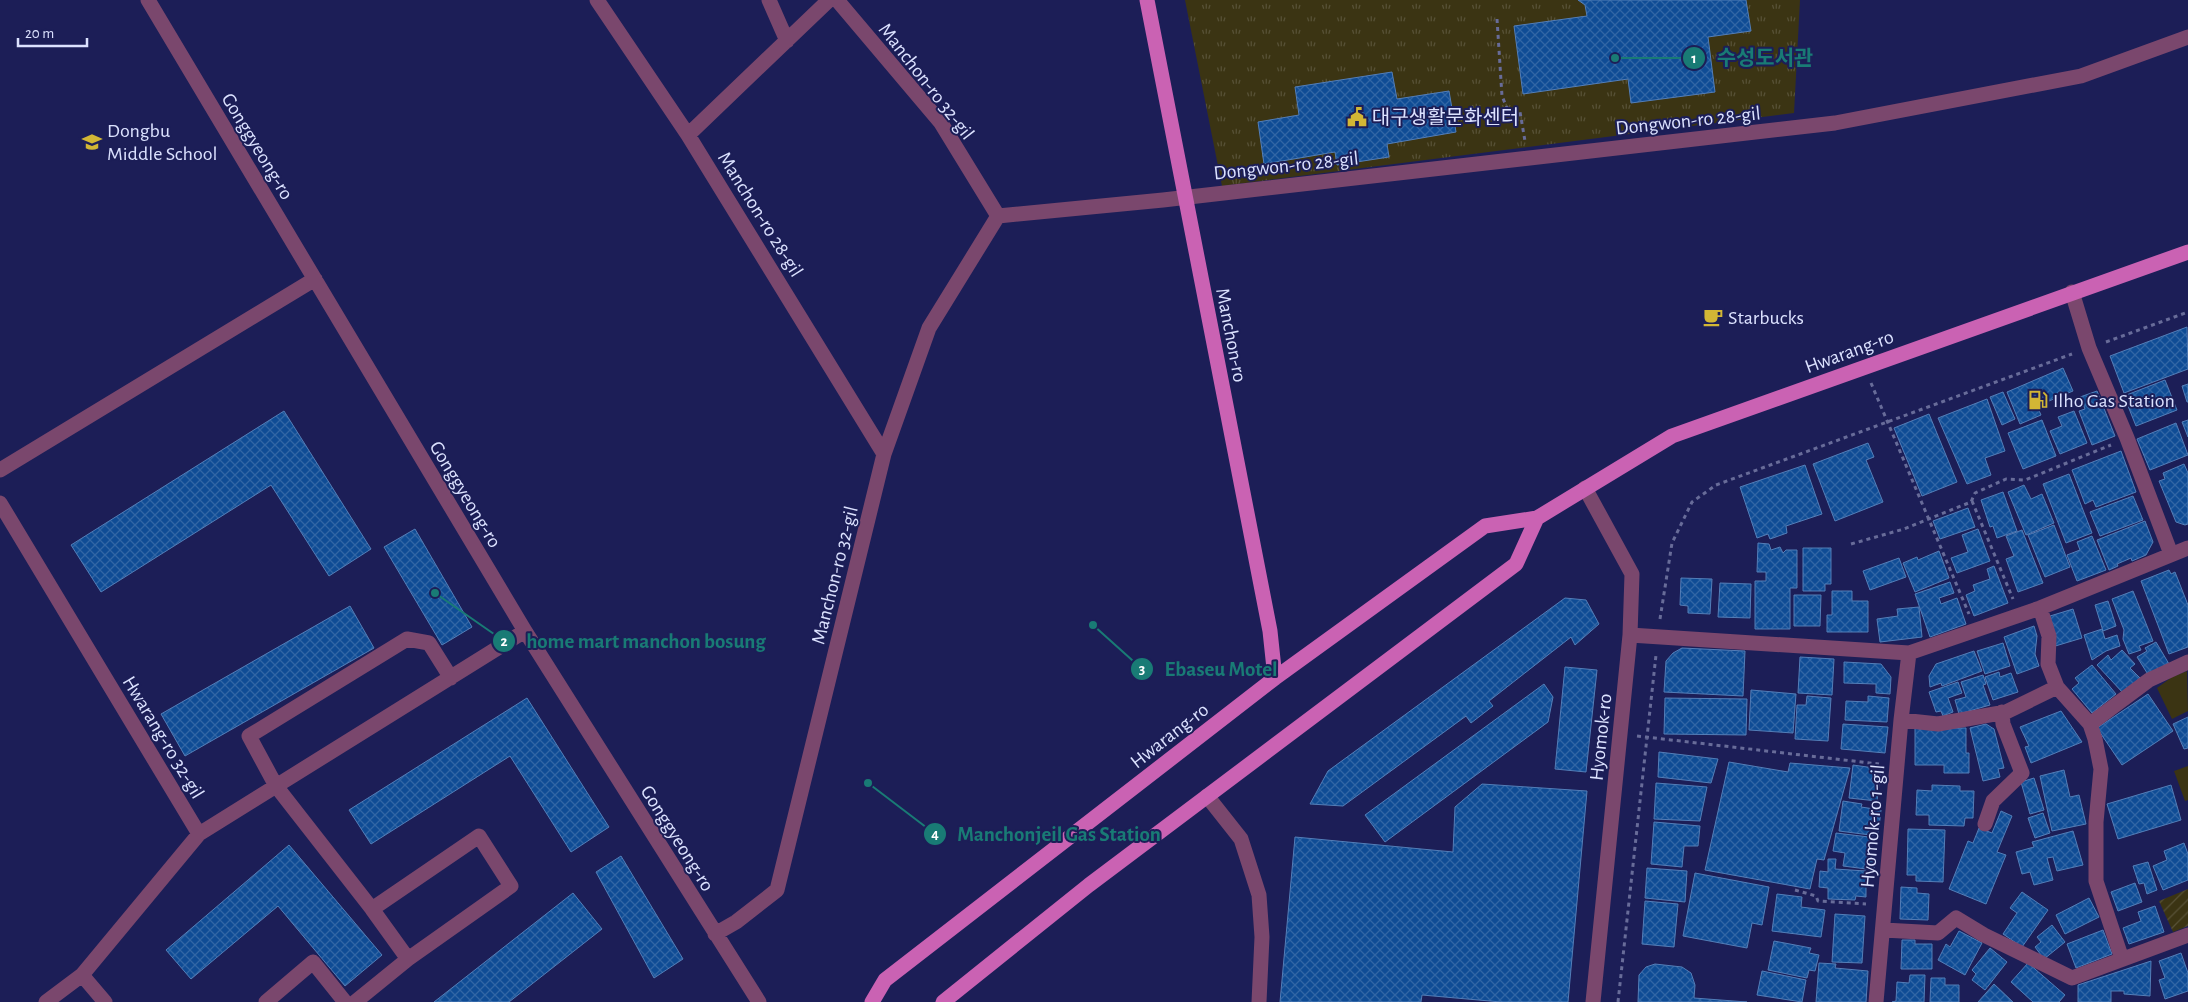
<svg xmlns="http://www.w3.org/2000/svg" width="2188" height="1002" viewBox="0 0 2188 1002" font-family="'Alegreya Sans','Noto Sans KR',sans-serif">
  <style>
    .grass { fill: #3b3413 }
    .park { fill: url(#park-tufts) }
    .garden { fill: url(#garden-furrows) }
    .building { fill: url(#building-cross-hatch); stroke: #537eb8 }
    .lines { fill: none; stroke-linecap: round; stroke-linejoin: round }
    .path { stroke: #686c99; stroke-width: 3; stroke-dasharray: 4 4; stroke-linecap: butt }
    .minor { stroke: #7a476d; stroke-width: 15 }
    .major { stroke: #ca62b3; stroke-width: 15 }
    .labels { text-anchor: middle; stroke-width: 4; stroke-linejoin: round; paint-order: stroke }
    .street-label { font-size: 20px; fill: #dce2ff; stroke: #1c1e57 }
    .poi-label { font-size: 20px; fill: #dce2ff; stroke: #1c1e57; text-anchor: start }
    .leader { fill: none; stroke: #197b75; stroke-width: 2 }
    .callout-dot { fill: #197b75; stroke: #1c1e57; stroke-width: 2 }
    .mark-label { font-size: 15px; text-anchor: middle; font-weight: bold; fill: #fff }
    .callout-label { font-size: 21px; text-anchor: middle; font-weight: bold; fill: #197b75; stroke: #1c1e57; stroke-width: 4; stroke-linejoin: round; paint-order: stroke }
  </style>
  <defs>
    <pattern id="park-tufts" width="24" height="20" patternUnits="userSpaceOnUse" patternTransform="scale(1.25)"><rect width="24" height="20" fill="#3b3413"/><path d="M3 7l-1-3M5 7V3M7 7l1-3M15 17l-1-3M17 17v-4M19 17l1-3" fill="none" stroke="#575136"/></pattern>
    <pattern id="garden-furrows" width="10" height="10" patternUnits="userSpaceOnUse" patternTransform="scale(1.25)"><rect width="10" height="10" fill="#3b3413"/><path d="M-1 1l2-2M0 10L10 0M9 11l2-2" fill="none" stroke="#575136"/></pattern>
    <pattern id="building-cross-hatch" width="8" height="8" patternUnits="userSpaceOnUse" patternTransform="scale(1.25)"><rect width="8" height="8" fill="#0f4c95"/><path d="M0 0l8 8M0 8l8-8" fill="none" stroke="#3166a5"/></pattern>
  </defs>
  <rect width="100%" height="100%" fill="#1c1e57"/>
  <!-- grass -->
  <path class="grass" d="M2187 671 2188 711 2172 719 2157 688 2172 677Z
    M2188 766V800L2185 801 2174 771Z"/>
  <!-- park -->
  <path class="park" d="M1185 0H1800L1794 113 1222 186Z"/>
  <!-- garden -->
  <path class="garden" d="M2188 889V926L2173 932 2159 901Z"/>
  <!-- building -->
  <path class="building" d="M1578 0H1746L1751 31 1708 37 1715 92 1631 103 1628 79 1523 94 1514 26 1587 16 1585 5Z
    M1392 72 1397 99 1449 91 1456 132 1387 144 1389 157 1337 165 1335 152 1264 164 1258 122 1299 115 1295 87Z
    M2187 327 2188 369 2124 393 2110 356Z
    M2063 368 2073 391 2037 406 2041 415 2020 424 2007 392Z
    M2165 380 2177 410 2136 426 2124 396Z
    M2188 384V402H2187L2182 386Z
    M2097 391 2115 436 2092 445 2079 411 2085 409 2080 397Z
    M2003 392 2015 419 2002 425 1990 397Z
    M1987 399 2005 451 1985 458 1991 475 1967 484 1938 418Z
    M284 411 371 549 329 576 271 485 101 592 71 545Z
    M2074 411 2087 443 2060 454 2050 431 2062 426 2058 417Z
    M1929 414 1957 482 1922 496 1894 428Z
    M2042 420 2056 456 2023 469 2008 433Z
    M2188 420V437L2182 422Z
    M2176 423 2188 455 2150 470 2137 439Z
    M1868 443 1874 457 1866 460 1883 502 1835 521 1813 464Z
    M2121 451 2136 492 2096 507 2093 500 2085 504 2072 470Z
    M2184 464 2188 473V524L2185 525 2176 522 2159 481 2165 479 2163 473Z
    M1805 465 1822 514 1786 526 1787 533 1770 539 1768 534 1757 538 1740 487Z
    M2069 474 2092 533 2066 543 2043 484Z
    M2024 485 2031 499 2042 494 2054 523 2026 535 2008 492Z
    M2003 492 2017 531 1997 538 1993 526 1990 527 1981 500Z
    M2133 496 2143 520 2100 536 2090 512Z
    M1968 508 1975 527 1940 539 1933 521Z
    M2145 521 2153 542 2146 555 2132 561 2131 558 2117 564 2118 566 2109 570 2097 540Z
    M2054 525 2070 567 2045 577 2028 535Z
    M415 529 472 627 442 645 384 547Z
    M1978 529 1990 561 1957 573 1951 558 1968 552 1962 535Z
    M2022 530 2043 583 2018 592 2006 559 2014 556 2006 536Z
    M2092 536 2106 570 2077 581 2067 555 2080 550 2077 542Z
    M1758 543 1769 544 1771 550 1780 547 1783 553 1786 550H1797V588H1790V629H1755V581H1766V572H1757Z
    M1803 548H1831V584H1825V591H1803Z
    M1939 551 1949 578 1915 592 1903 563 1917 557 1918 560Z
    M1899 558 1906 577 1870 590 1863 571Z
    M1994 566 2008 603 1974 616 1966 595 1975 591 1973 585 1990 579 1987 569Z
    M2169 570 2171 574 2175 572 2188 605V647L2169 654 2141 581Z
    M1681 578 1712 579 1710 614 1688 613V606L1680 605Z
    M1950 582 1954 593 1939 598 1941 604 1957 598 1966 624 1930 637 1915 594Z
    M1720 583 1751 584 1750 618 1718 617Z
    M1832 591H1852V601H1868V632H1827V615H1832Z
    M2133 591 2153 641 2139 646 2141 650 2129 654 2123 639 2124 630 2112 599Z
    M1794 595H1821L1820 626H1794Z
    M1565 598 1586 600 1599 624 1575 645 1571 637 1489 701 1493 706 1471 723 1466 716 1343 806 1310 804 1328 771Z
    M2108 601 2116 626 2103 631 2095 605Z
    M350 606 374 648 185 756 161 714Z
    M1919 607 1922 637 1880 642 1877 619 1898 616 1897 609Z
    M2073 609 2082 638 2052 647 2050 616Z
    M2034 626 2037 636 2035 654 2039 666 2017 674 2004 637Z
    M2102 629 2105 639 2117 635 2120 646 2106 651 2092 660 2084 635Z
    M2156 642 2169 664 2149 676 2137 657 2147 651 2145 648Z
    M2003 643 2010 666 1985 674 1977 651Z
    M1682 648 1745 651 1743 696 1664 692 1666 661 1673 653Z
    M2122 650 2135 664 2130 668 2140 678 2123 693 2097 665 2108 655 2111 660Z
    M1974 651 1982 671 1942 686 1941 683 1930 687 1929 676 1936 664Z
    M1800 657 1834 659 1832 695 1798 693Z
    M1844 662 1881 664 1891 677 1890 694 1876 693V684L1844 683Z
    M2092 665 2116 694 2092 713 2072 689 2079 683 2075 678Z
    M1565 667 1597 670 1586 772 1555 769Z
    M1999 672 2000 677 2011 673 2018 692 1993 700 1985 677Z
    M1983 675 1986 684 1983 685 1990 705 1959 714 1955 700 1966 697 1961 682Z
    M1958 682 1962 693 1948 698 1953 712 1943 716 1941 711 1936 712 1929 692Z
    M1544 684 1553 697 1548 722 1385 842 1365 815Z
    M1751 690 1796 694 1793 733 1749 730Z
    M2148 694 2173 731 2122 765 2097 728Z
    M1807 696 1831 698 1828 741 1795 739 1797 705H1806Z
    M1868 696 1889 698 1887 722 1845 720 1846 701 1868 702Z
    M527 698 609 827 571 852 510 756 371 844 349 810Z
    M1665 698 1747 699 1746 735 1664 734Z
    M2061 711 2082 742 2031 763 2025 747 2029 746 2020 727Z
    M2188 717V748L2184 749 2173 724Z
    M1843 724 1888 727 1885 753 1841 749Z
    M1986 724 1994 729 2004 768 1998 769 2000 777 1983 781 1970 728Z
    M1915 728H1966V753H1969V773H1944V765H1915Z
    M1659 752 1718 759 1711 783 1658 777Z
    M1729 762 1788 772 1790 763 1850 768 1824 860 1817 859 1810 889 1705 870Z
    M1853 765 1881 769 1877 801 1849 798Z
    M2064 770 2070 797 2079 795 2086 824 2052 831 2040 776Z
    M2034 778 2044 810 2030 814 2021 782Z
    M1656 783 1707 787 1700 821 1654 819Z
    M1482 784 1587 791 1568 1002H1501L1422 995 1421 1002H1280L1295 837 1453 852 1455 807Z
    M1932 785 1960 786V791H1974L1973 818H1965L1964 826 1929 825V815H1916L1917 790 1932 791Z
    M2171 785 2181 820 2118 839 2107 804Z
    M1843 801 1862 804 1861 807 1881 810 1878 836 1839 831Z
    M2001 811 2012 816 1997 852 2006 855 1986 904 1949 889 1968 841 1973 843 1979 828 1992 833Z
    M2043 813 2050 833 2035 838 2028 818Z
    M1654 822 1700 826 1698 846H1684L1682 867 1651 864Z
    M1908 829 1945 830 1943 882 1916 881V875H1907Z
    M2073 831 2083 865 2057 871 2053 857 2047 858 2053 880 2034 885 2030 872 2022 874 2016 852 2034 847 2032 842Z
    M1836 833 1877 838 1876 844 1872 843 1870 855H1875L1874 870 1843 866 1845 853 1833 851Z
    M2184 843 2188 854V880L2163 890 2153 866 2167 860 2164 851Z
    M289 845 382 955 345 986 278 906 191 979 166 950Z
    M621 856 683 959 654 978 596 872Z
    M1828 859H1836L1835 869 1866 871V897L1856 896 1855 900 1828 899V888L1819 887 1820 871 1828 872Z
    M2148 862 2157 890 2147 894 2144 883 2139 884 2133 866Z
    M1647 868 1687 871 1685 902 1645 898Z
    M1695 873 1769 887 1762 925 1752 923 1747 948 1683 936Z
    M2135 883 2142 902 2118 911 2111 892Z
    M1901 887 1917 888V893L1929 894 1928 920 1900 919Z
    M2022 892 2048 910 2022 947 2003 934 2017 913 2010 908Z
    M573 893 602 929 509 1002H434Z
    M1777 894 1802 897 1801 907 1825 910 1821 937 1772 931Z
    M2089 898 2099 917 2065 934 2056 915Z
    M1645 901 1678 904 1674 947 1642 944Z
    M2155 906 2164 932 2129 944 2123 928 2141 921 2138 912Z
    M1835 914 1865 916 1862 963 1832 962Z
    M2052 925 2065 942 2044 959 2035 947 2041 942 2037 937Z
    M2103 930 2112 954 2076 968 2067 944Z
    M1959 931 1982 943 1965 975 1938 960 1946 944 1950 947Z
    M1902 940H1915V944H1932V969H1901Z
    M1774 941 1811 948 1809 953 1819 955 1815 971 1809 970 1807 978 1768 970Z
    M1990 948 2007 962 1985 990 1972 980 1976 974 1972 970Z
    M2181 953 2188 973V991L2165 999 2159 980 2165 978 2159 961Z
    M2151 961 2150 996 2124 994V991H2111V1002H2078V985Z
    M1819 963 1836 964 1835 968 1868 971 1866 1002H1816Z
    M2028 963 2065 995 2059 1002H2033L2011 982Z
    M1655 964 1682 967 1691 973 1695 985 1694 998 1747 1002H1638L1639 975 1646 967Z
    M1762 971 1806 980 1802 1002 1757 995Z
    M1910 975H1925L1924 1002H1892L1896 1001 1897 982 1909 983Z
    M1931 978H1945V985H1959V1002H1930Z
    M1994 984 2013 1002H1978Z"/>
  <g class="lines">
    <!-- path -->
    <path class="path" d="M1497 19 1502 96 1507 108 1520 112 1525 141
      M2106 342 2188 312
      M1871 383 1969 614
      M1972 501 2013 599
      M1851 544 1904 529 1971 502 1975 493 2006 479 2025 480 2111 445
      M1660 619 1672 543 1692 502 1716 485 2072 354
      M1637 736 1879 764
      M1795 890 1816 896 1818 901 1866 904
      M1618 1002 1656 655"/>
    <!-- minor -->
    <path class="minor" d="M148 0 525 631 759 1002
      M597 0 688 135 884 454
      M769 0 787 41
      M837 0 941 123 998 216
      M688 135 829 0
      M2072 292 2089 348 2127 438 2171 554
      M0 470 315 279
      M1585 488 1632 574 1630 635 1593 1002
      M0 503 199 834
      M2040 608 2049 636 2048 664 2057 687 2090 724 2095 739 2101 769 2096 822V881L2122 959
      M1630 635 1909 653
      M1901 720 1938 724 2006 712 2057 687
      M2090 724 2149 680 2188 662
      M1207 796 1241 839 1259 895 1262 937 1259 1002
      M1985 824 1993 801 2022 773 2003 724 2002 712
      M372 909 479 836 511 886 408 959 372 909 276 786 249 736 407 639 429 643 451 678
      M1884 930 1938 933 1956 918 1984 935 2072 978 2188 935
      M715 934 736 922 777 890 884 454 929 328 998 216 1163 200 1835 123 2081 76 2188 37
      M46 1002 82 975
      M105 1002 82 975 199 834 525 631
      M266 1002 313 962 345 1002
      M355 1002 408 959
      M1876 1002 1901 720 1909 653 2040 608 2188 548"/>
    <!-- major -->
    <path class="major" d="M1147 0 1270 631 1275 678
      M872 1002 885 980 1275 678 1485 526 1537 518 1672 436 2188 252
      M943 1002 1089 885 1516 564 1537 518"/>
  </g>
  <!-- icons -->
  <defs>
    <symbol id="civic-bare" viewBox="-9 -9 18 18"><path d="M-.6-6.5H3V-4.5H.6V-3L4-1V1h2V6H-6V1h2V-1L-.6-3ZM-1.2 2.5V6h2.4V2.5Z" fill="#d2b635" stroke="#1c1e57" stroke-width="2.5" paint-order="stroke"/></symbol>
    <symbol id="school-bare" viewBox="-9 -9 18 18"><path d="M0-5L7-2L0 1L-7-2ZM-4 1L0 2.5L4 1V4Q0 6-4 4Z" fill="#d2b635" stroke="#1c1e57" stroke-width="2.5" paint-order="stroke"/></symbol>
    <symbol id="cafe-bare" viewBox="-9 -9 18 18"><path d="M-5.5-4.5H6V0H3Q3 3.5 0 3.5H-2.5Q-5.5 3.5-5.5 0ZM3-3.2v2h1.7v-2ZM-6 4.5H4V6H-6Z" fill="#d2b635" stroke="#1c1e57" stroke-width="2.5" paint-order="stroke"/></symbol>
    <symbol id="fuel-bare" viewBox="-9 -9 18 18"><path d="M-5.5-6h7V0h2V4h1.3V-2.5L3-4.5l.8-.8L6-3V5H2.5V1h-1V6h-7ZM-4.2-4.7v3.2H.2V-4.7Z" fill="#d2b635" stroke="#1c1e57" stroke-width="2.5" paint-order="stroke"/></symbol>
  </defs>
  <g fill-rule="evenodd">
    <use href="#civic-bare" x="1343" y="103" width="28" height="28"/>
    <use href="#school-bare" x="78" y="128" width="28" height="28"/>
    <use href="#cafe-bare" x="1699" y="303" width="28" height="28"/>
    <use href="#fuel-bare" x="2024" y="386" width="28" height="28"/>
  </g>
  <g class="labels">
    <!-- street labels -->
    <g class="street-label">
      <text transform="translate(927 81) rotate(52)" y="7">Manchon-ro 32-gil</text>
      <text transform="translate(1688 120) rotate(-6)" y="7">Dongwon-ro 28-gil</text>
      <text transform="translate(258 146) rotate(59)" y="7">Gonggyeong-ro</text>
      <text transform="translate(1286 165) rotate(-6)" y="7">Dongwon-ro 28-gil</text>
      <text transform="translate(761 214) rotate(58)" y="7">Manchon-ro 28-gil</text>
      <text transform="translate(1232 335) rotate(79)" y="7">Manchon-ro</text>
      <text transform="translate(1849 351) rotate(-20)" y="7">Hwarang-ro</text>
      <text transform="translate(466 494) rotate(59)" y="7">Gonggyeong-ro</text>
      <text transform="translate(834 575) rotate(-76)" y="7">Manchon-ro 32-gil</text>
      <text transform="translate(1169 735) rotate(-38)" y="7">Hwarang-ro</text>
      <text transform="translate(164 737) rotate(59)" y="7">Hwarang-ro 32-gil</text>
      <text transform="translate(1600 737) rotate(-84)" y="7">Hyomok-ro</text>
      <text transform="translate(1872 826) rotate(-85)" y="7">Hyomok-ro 1-gil</text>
      <text transform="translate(678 838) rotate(58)" y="7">Gonggyeong-ro</text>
    </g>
    <!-- poi labels -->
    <g class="poi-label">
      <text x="1372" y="124">대구생활문화센터</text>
      <text x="107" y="137">Dongbu<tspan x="107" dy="23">Middle School</tspan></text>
      <text x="1728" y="324">Starbucks</text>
      <text x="2053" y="407">Ilho Gas Station</text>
    </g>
  </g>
  <!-- callouts -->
  <path class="leader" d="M1615 58L1694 58M435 593L504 641M1093 625L1142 669M868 783L935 834"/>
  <g class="callout-dot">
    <circle cx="1615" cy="58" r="5"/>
    <circle cx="435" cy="593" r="5"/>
    <circle cx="1093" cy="625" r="5"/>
    <circle cx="868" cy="783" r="5"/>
    <circle cx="1694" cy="58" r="12"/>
    <circle cx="504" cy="641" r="12"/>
    <circle cx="1142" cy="669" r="12"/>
    <circle cx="935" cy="834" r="12"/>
  </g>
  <g class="mark-label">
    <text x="1694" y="63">1</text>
    <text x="504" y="646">2</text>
    <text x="1142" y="674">3</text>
    <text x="935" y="839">4</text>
  </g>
  <g class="callout-label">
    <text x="1765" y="65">수성도서관</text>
    <text x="646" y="648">home mart manchon bosung</text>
    <text x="1221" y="676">Ebaseu Motel</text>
    <text x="1059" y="841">Manchonjeil Gas Station</text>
  </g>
  <!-- scale -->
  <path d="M18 38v8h69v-8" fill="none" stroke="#dce2ff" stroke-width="2.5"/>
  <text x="25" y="38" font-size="15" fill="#dce2ff" stroke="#1c1e57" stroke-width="4" paint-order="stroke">20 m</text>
</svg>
